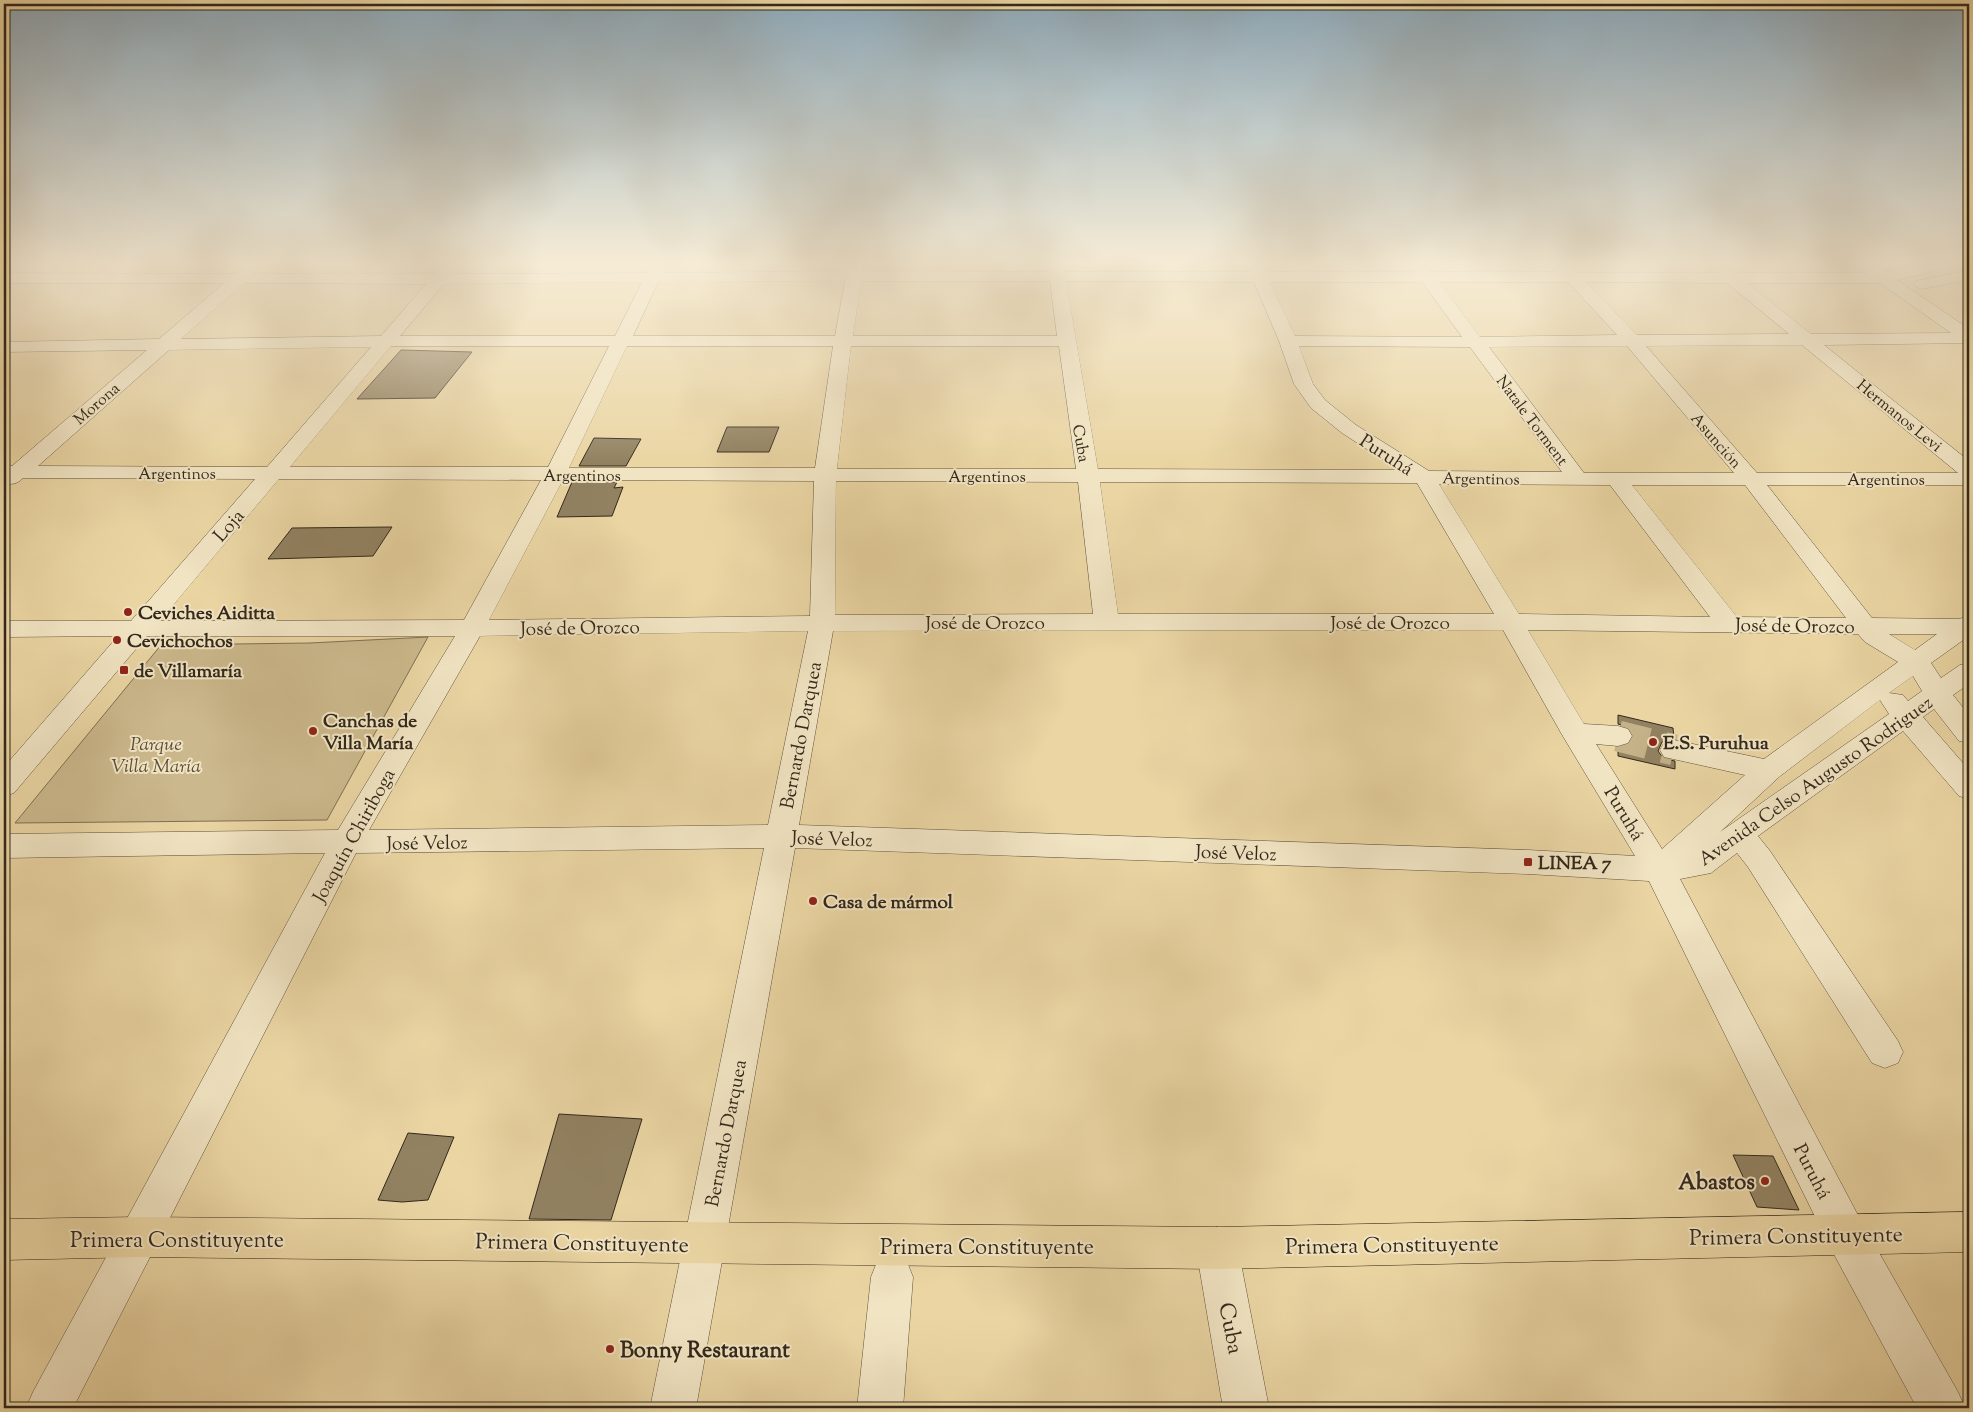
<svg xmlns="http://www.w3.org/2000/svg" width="1973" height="1412" viewBox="0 0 1973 1412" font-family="'Sorts Mill Goudy',serif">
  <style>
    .green { fill: #cbb88c; stroke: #7e7054 }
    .building { fill: #928262; stroke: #32281b }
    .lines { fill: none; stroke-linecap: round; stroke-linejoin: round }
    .minor-tunnel { stroke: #c5b288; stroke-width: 31; stroke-dasharray: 31 16; stroke-linecap: butt }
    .minor-casing { stroke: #60533d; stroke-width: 1 }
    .major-casing { stroke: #32281b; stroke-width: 1 }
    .minor { fill: #f1e4c3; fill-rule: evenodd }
    .major { fill: #ead5a3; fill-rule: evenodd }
    .poi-dot { fill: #8f2418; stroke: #f1e4c3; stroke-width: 2 }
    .labels { text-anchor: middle; stroke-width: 4; stroke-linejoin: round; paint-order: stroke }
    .far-street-label { font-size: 16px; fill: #32281b; stroke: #f1e4c3 }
    .street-label { font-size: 19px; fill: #32281b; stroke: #f1e4c3 }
    .poi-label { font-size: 19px; font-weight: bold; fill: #32281b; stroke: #f1e4c3; text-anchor: start }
    .park-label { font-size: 19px; font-style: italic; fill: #584c37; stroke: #f1e4c3 }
    .near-poi-label { font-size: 22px; font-weight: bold; fill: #32281b; stroke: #f1e4c3; text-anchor: end }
    .near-street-label { font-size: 22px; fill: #32281b; stroke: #f1e4c3 }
  </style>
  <rect width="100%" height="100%" fill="#ead5a3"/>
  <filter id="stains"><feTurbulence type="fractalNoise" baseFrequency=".004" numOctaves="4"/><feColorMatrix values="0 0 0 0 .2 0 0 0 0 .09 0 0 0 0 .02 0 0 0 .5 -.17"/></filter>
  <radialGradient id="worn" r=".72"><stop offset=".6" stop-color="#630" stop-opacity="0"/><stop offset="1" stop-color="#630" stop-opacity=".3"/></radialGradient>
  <!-- green -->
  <path class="green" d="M428 637 327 820 15 823 161 645 310 643Z"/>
  <!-- building -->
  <path class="building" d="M401 350 472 352 435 398 357 399Z
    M727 427H779L769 452H717Z
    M594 438 641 439 626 466H579Z
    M572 482H617L614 488 623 487 612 516 557 517Z
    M392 527 373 556 268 559 292 528Z
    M1618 715 1673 728 1674 738 1662 742 1658 751 1664 759 1675 761V769L1618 756V748L1629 745 1634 737 1630 728 1618 724Z
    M559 1114 642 1119 611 1220 529 1219Z
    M408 1133 454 1137 428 1200 402 1202 378 1200Z
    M1733 1155 1773 1156 1799 1210 1757 1207Z"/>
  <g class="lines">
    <!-- minor-tunnel -->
    <path class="minor-tunnel" d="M1618 736 1674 750"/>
    <defs>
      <path id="minor" d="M448 264 454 266 456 269 452 274 647 273 651 264H667L663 273 847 271 848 264H864L863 271 1048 272 1047 264H1063L1064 272H1249L1246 264H1262L1266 272H1415L1411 267 1413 264H1425L1431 272H1558L1556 269 1558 266C1567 263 1570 266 1576 273H1719L1726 269 1735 273H1867L1866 271 1868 268 1874 266 1887 272 1924 264H1953L1951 267 1897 280 1969 329V343L1824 345 1969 461V485H1767L1872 618 1959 619 1969 616V636L1931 663 1941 678 1960 665 1969 663V684L1953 695 1969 715V743L1959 741 1934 709 1923 717 1969 770V799L1959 796 1903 731 1758 836 1770 851 1898 1041 1903 1052 1898 1063 1885 1068 1872 1063 1748 867 1737 853 1711 873 1680 879 1860 1219 1958 1392 1965 1408H1917L1830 1247 1649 881 1528 874 795 848 696 1408H650L764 848 356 853 73 1408H26L33 1392 325 853 4 858V834L338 830 455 636H147L14 793 4 796V767L118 636 4 637V621H131L255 479 23 478C17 484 12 485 4 483V466H12L147 350 4 352V342L159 339 224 283H4V273L236 274 246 268 252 270 254 274H435L442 266ZM845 281 835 336H633L658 282ZM861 281H1050L1057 336H853ZM1066 281 1254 282 1279 341 1294 384 1311 408 1342 433 1399 470 1098 469ZM642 282 615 336H400L444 284ZM1270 282H1422L1462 337 1295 336ZM1439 282H1568L1617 335 1480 337ZM1586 282 1727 283 1789 334 1637 335ZM244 283 426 284 381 336 181 339ZM1747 283H1880L1951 333 1811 334ZM1802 345 1958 473H1757L1646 346ZM391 346H609L548 467H290ZM627 346H833L815 468H569ZM851 346H1059L1076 469H837ZM1299 346 1470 347 1562 472 1429 471 1356 425 1325 400 1313 384ZM1627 346 1734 473H1584L1489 347ZM371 347 267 467 38 466 169 350ZM279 479 541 480 464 620 160 621ZM563 480 814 481 810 616 489 620ZM836 481 1078 482 1093 614 835 615ZM1100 482 1417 483 1494 614H1118ZM1439 484 1610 485 1710 617 1519 614ZM1632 485H1745L1846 618 1737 617ZM1503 630 1561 733 1635 856 1528 850 799 825 833 631ZM1528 630 1858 634 1865 642 1898 662 1764 759 1674 740 1664 743 1660 750 1664 757 1745 775 1662 849 1596 744 1618 746 1628 743 1632 736 1628 729 1618 726 1584 724ZM808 631 768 825 369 830 480 636ZM1889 634H1937L1915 650ZM1913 676 1922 691 1908 701 1903 695 1889 693ZM1880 700 1889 714 1720 832 1779 777Z
        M1965 271 1969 272V283L1963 281 1922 289 1916 287 1914 284 1916 281Z
        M1217 1227 1232 1233 1238 1248 1269 1408H1223L1196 1248 1202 1233Z
        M892 1256 907 1262 913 1277 903 1408H857L871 1277 877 1262Z"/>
      <path id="major" d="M1969 1212V1252L1217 1269 140 1257 4 1260V1219L140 1217 1217 1227Z"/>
    </defs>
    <!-- minor casing -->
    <use href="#minor" class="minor-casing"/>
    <!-- major casing -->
    <use href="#major" class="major-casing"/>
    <!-- minor -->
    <use href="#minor" class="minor"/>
    <!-- major -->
    <use href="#major" class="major"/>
  </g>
  <!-- sky -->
  <linearGradient id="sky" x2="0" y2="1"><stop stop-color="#8faaba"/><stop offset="0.57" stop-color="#f6ecd6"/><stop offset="1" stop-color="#f6ecd6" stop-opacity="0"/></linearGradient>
  <rect width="1973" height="462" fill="url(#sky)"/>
  <!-- markers -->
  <g class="poi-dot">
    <circle cx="128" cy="612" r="5"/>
    <circle cx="117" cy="640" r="5"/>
    <rect x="119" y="665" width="10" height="10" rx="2.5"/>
    <circle cx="313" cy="731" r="5"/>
    <circle cx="1653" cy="742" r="5"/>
    <rect x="1523" y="857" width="10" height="10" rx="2.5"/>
    <circle cx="813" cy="901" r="5"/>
    <circle cx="1765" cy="1181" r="5"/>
    <circle cx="610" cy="1349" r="5"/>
  </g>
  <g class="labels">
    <!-- far-street labels -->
    <g class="far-street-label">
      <text transform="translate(96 403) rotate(-41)" y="6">Morona</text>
      <text transform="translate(1900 415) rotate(39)" y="6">Hermanos Levi</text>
      <text transform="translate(1533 420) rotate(53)" y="6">Natale Torment</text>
      <text transform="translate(1717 440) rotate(49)" y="6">Asunción</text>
      <text transform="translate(1082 443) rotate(80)" y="6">Cuba</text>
      <text x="177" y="479">Argentinos</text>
      <text x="582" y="481">Argentinos</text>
      <text x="987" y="482">Argentinos</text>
      <text transform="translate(1481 478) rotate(1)" y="6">Argentinos</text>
      <text x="1886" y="485">Argentinos</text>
    </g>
    <!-- street labels -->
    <g class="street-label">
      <text transform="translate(1387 454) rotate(33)" y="7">Puruhá</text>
      <text transform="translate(228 525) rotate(-49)" y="7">Loja</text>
      <text x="985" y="629">José de Orozco</text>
      <text x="1390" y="629">José de Orozco</text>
      <text transform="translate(1795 625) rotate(1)" y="7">José de Orozco</text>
      <text transform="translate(580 627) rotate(-1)" y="7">José de Orozco</text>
      <text transform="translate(800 735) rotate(-79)" y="7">Bernardo Darquea</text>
      <text transform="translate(1815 780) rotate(-35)" y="7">Avenida Celso Augusto Rodriguez</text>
      <text transform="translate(1625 813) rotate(59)" y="7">Puruhá</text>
      <text transform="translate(353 835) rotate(-61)" y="7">Joaquín Chiriboga</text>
      <text transform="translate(832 838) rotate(2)" y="7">José Veloz</text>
      <text transform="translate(427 842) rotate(-1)" y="7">José Veloz</text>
      <text transform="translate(1236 852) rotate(2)" y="7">José Veloz</text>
      <text transform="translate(725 1133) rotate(-79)" y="7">Bernardo Darquea</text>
      <text transform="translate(1813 1171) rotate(63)" y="7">Puruhá</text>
    </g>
    <!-- poi labels -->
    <g class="poi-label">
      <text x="138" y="619">Ceviches Aiditta</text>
      <text x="127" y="647">Cevichochos</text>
      <text x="134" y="677">de Villamaría</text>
      <text x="323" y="727">Canchas de<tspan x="323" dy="22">Villa María</tspan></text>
      <text x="1663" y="749">E.S. Puruhua</text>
      <text x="1538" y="869">LINEA 7</text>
      <text x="823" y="908">Casa de mármol</text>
    </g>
    <!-- park labels -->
    <g class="park-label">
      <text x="156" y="750">Parque<tspan x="156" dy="22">Villa María</tspan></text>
    </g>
    <!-- near-poi labels -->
    <g class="near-poi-label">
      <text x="1755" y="1189">Abastos</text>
      <text x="620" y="1357" text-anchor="start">Bonny Restaurant</text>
    </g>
    <!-- near-street labels -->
    <g class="near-street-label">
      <text transform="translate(1796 1235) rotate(-1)" y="8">Primera Constituyente</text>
      <text x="177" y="1247">Primera Constituyente</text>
      <text transform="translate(582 1242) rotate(1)" y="8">Primera Constituyente</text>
      <text transform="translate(1392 1244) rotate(-1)" y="8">Primera Constituyente</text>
      <text x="987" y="1254">Primera Constituyente</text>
      <text transform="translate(1232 1328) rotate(79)" y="8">Cuba</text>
    </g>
  </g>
  <!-- margin -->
  <rect width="1973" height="1412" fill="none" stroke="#ead5a3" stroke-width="20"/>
  <rect x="5" y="5" width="1963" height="1402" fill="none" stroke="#32281b" stroke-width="2.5"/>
  <rect x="10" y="10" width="1953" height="1392" fill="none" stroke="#32281b"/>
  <rect width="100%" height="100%" filter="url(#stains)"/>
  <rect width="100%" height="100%" fill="url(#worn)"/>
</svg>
